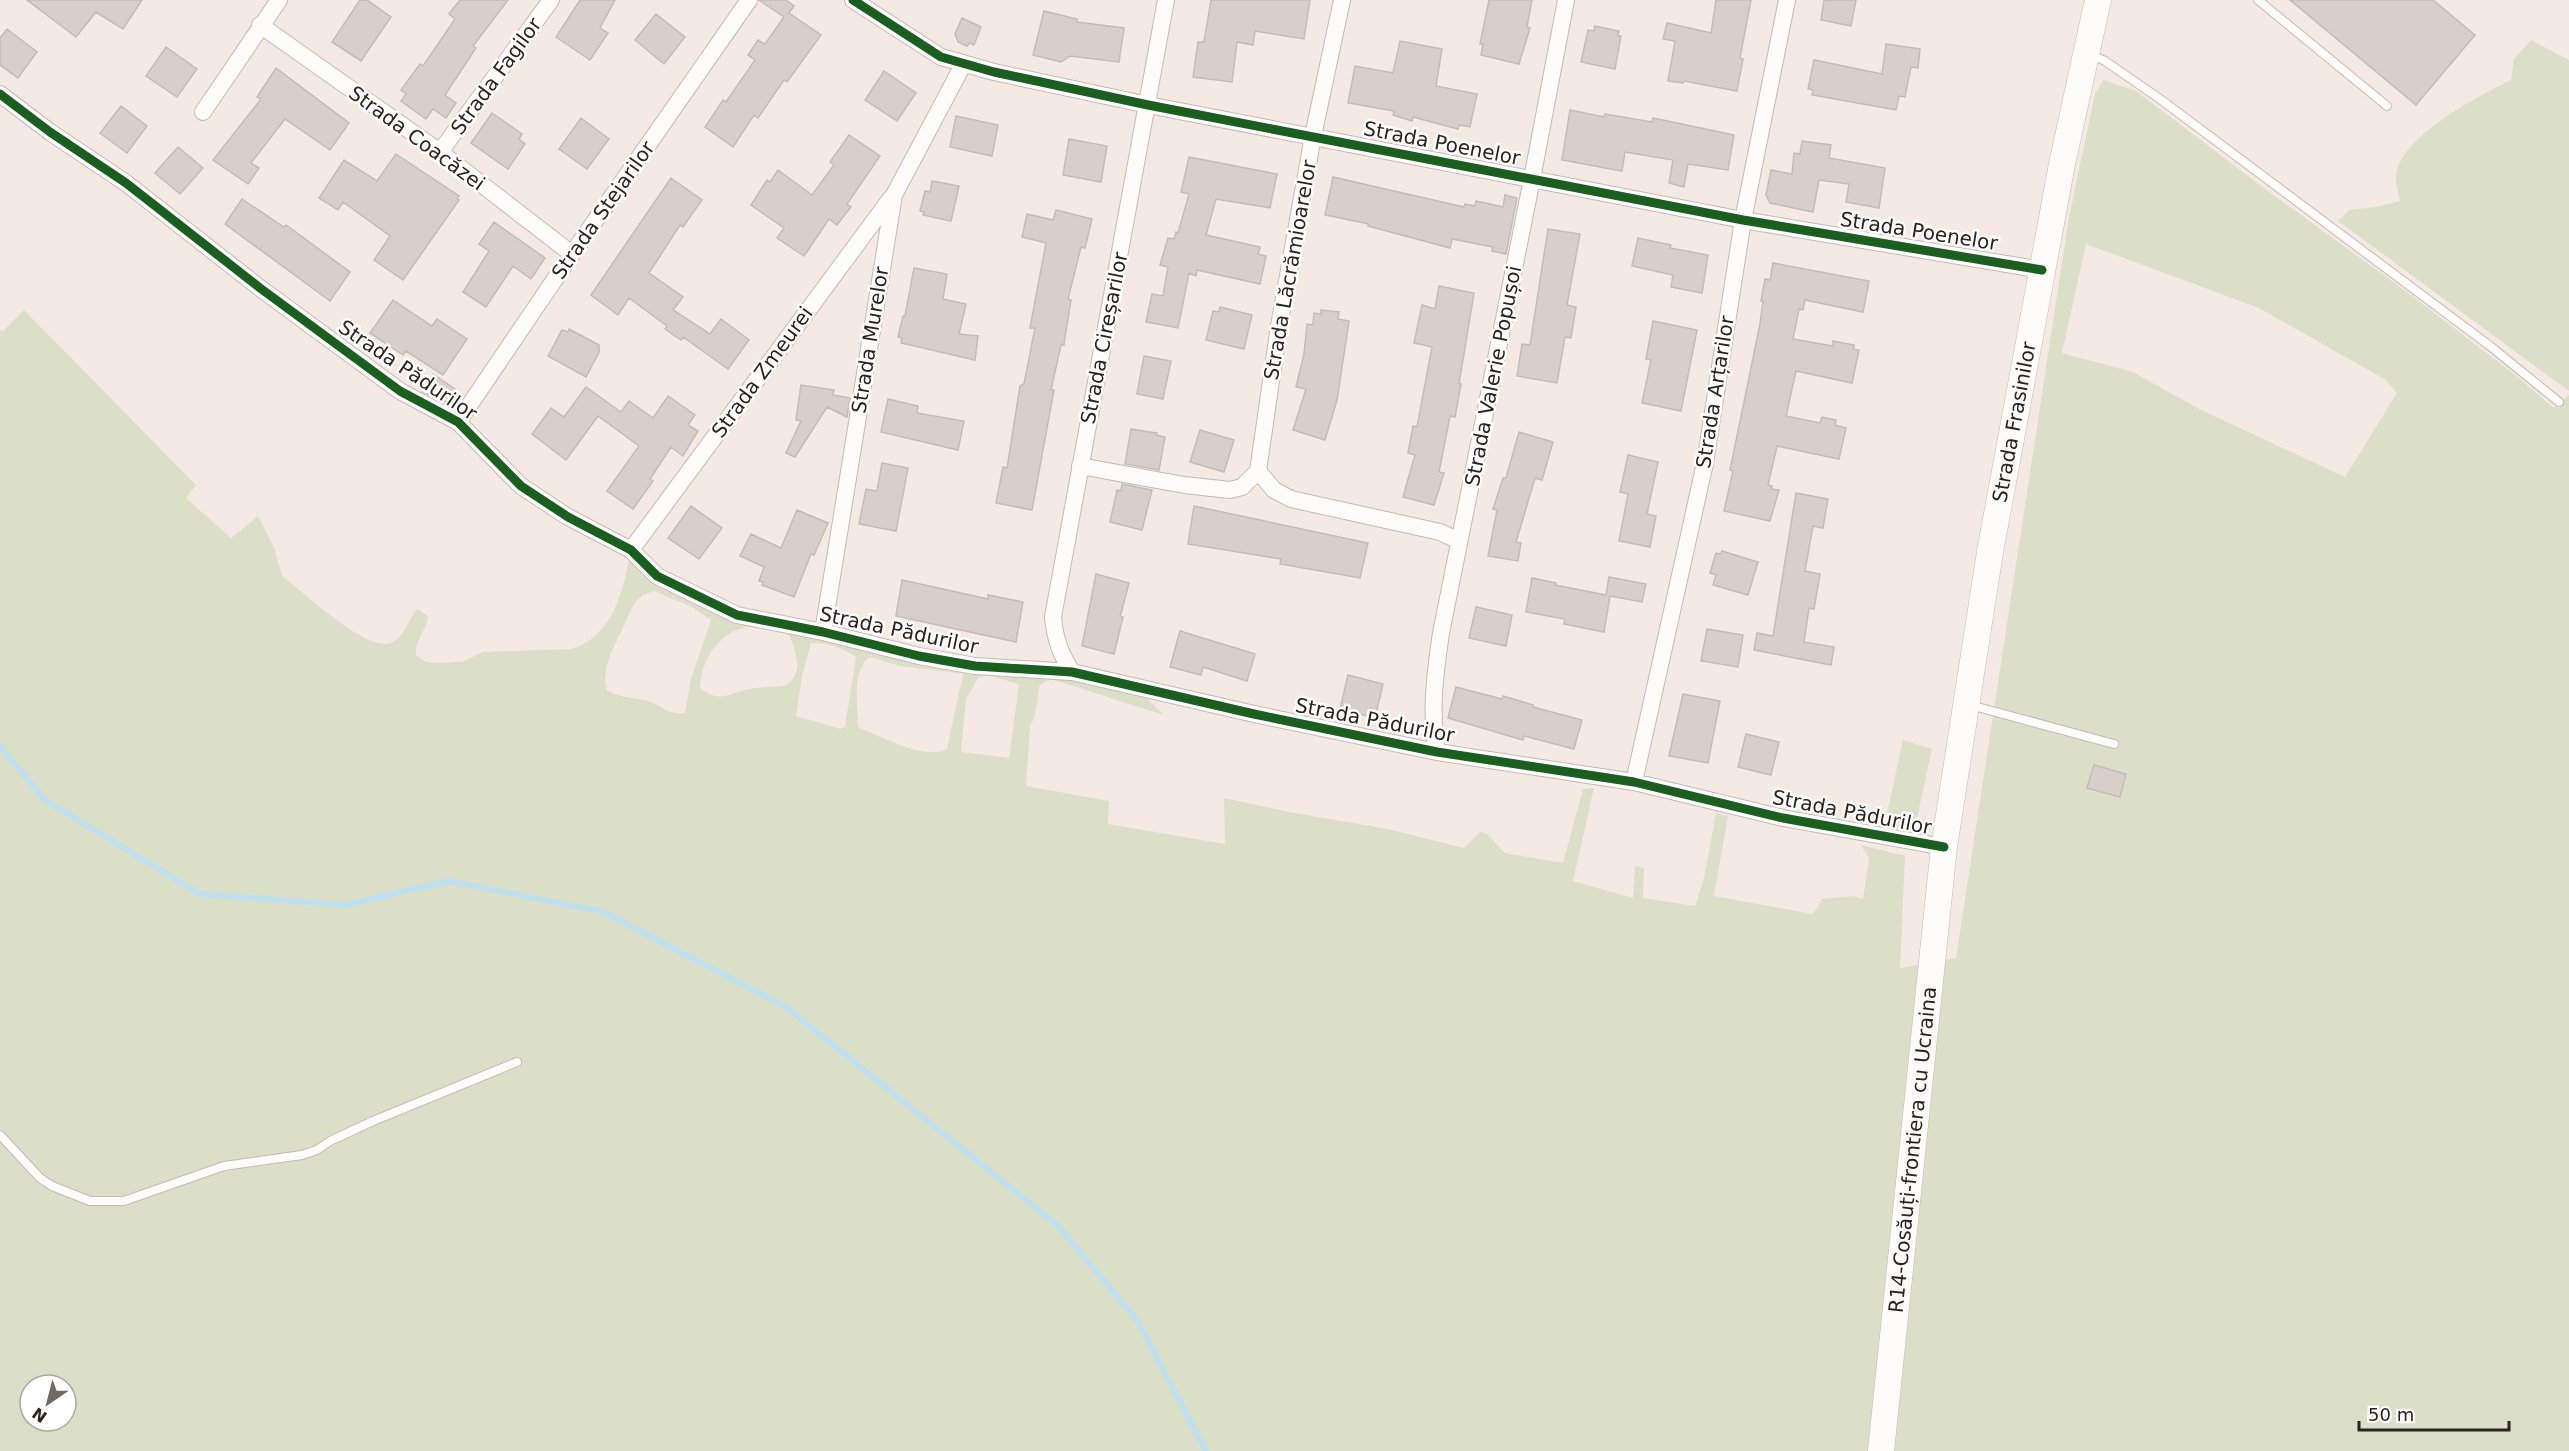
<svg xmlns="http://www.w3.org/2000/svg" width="2569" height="1451" viewBox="0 0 2569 1451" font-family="'DejaVu Sans',sans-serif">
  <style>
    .green { fill: #dcdfc8; fill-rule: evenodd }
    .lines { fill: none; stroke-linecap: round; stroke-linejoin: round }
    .stream { stroke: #c0e0ee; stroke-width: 6 }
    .building { fill: #d8cfca; stroke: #c5bcb8; stroke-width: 1.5 }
    .service-casing { stroke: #c3bab6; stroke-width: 10 }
    .minor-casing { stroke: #c3bab6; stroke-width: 18 }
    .primary-casing { stroke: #c3bab6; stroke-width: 27 }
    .service { stroke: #fdfcfb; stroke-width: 8 }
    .minor { stroke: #fdfcfb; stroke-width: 16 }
    .primary { stroke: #fdfcfb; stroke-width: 26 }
    .cycleway-casing { stroke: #fff; stroke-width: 13 }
    .cycleway { stroke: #1b5e20; stroke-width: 9 }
    .labels { text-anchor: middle; stroke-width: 5; stroke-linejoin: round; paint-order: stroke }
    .street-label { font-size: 20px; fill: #2b231f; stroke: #fff }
  </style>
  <rect width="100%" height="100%" fill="#f4e9e3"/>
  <!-- green -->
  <path class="green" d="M2531 40 2569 60V391L2338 221 2349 210 2376 207 2400 201C2399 194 2395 185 2396 178 2397 137 2479 96 2511 80L2514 59Z
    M2103 80 2136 91 2269 192 2403 289 2514 374 2554 408 2569 395V1451H0V330L2 332 24 310 196 485 186 498 231 538 258 516 274 547 282 576C302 590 369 656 393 642 404 636 409 619 417 609L428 616C427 631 415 638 416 655L426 662 438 663 462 662 483 652 571 649C610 639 624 592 629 557L707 607 1141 693 1164 715 1051 679 1040 685C1037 697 1037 717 1030 726L1026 786 1109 801 1108 824 1225 844 1224 798 1289 812 1388 829 1464 848 1480 832 1487 834 1505 853 1563 863 1583 789 1594 788 1573 881 1633 898 1635 866 1644 868 1643 898 1695 906 1704 878 1716 813 1728 816 1714 896 1813 914 1822 899 1852 896 1863 899 1869 858 1861 845 1905 856 1900 968 1956 958 2069 217 2095 94ZM2086 244 2259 308 2386 380 2397 393 2345 477 2201 410 2133 372 2062 353ZM654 591 692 607 711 620 691 679 685 713C664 714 664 706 648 701 634 697 619 699 606 689 602 668 613 648 622 630 628 619 630 605 641 597 644 594 650 593 654 591ZM746 627 772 628 789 635C796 652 805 676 784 686 773 687 761 687 750 689 727 693 722 704 700 688 701 661 718 633 746 627ZM811 643C827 643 842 647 856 657L845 726 841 729 796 716 802 676ZM870 657 900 666 963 674 947 749C927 761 879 736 858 727 858 708 851 669 870 657ZM987 675 1019 684 1009 758 961 752 966 699 978 678ZM30 1385H66V1421H30Z
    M1903 740 1932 749 1916 823 1902 832 1884 827Z"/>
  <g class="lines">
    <!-- stream -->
    <path class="stream" d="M0 746 45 800 200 894 345 905 449 881 604 912 786 1007 1057 1225 1137 1320 1206 1451"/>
  </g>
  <!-- building -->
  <path class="building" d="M27 0H142L123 29 96 12 76 37Z
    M360 0H367L391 17 361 61 332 42Z
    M460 0H508L473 46 476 48 445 95 456 103 446 118 433 109 426 119 401 101 406 94 401 90 420 64 423 66 455 19 449 14Z
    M580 0H615L600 28 608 33 590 60 556 37Z
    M759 0H786L794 6 789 13 821 35 787 82 784 80 758 118 754 115 733 147 705 127 723 100 726 102 755 60 748 55 758 40 765 44 784 17Z
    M1211 0H1310L1304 39 1255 31 1253 45 1237 42 1232 82 1193 77 1198 42H1204Z
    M1489 0H1532L1527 27 1530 28 1519 64 1481 55 1483 44H1480Z
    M1716 0H1751L1740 58 1743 59 1737 91 1684 81 1683 83 1668 81 1675 41 1663 39 1667 23 1711 33Z
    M1824 0H1856L1851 26 1821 20Z
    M2290 0H2433L2475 35 2416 105Z
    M1044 11 1077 19V22L1124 28 1119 62 1070 56 1061 62 1033 55Z
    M656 14 685 37 664 64 635 40Z
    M962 18 981 27 974 45 970 43 967 46 958 42 955 34Z
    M1595 26 1619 31 1618 36H1621L1615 69 1581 62 1588 30 1594 31Z
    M7 29 37 52 18 78 0 65V38Z
    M1400 41 1442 49 1436 86 1477 94 1470 127 1459 125 1458 129 1413 117 1412 121 1393 115 1394 111 1348 103 1355 66 1393 73Z
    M1886 44 1920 49 1918 68 1911 67 1905 97 1899 96 1896 110 1812 95 1813 90 1808 89 1814 60 1882 74Z
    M166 47 197 69 177 97 146 76Z
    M276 68 349 123 330 150 285 119 251 163 259 168 248 184 213 160 261 99 257 97Z
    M884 71 916 93 897 121 865 100Z
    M121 106 147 126 127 153 100 133Z
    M1570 110 1604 117 1605 114 1652 122 1653 118 1734 135 1728 170 1688 164 1684 187 1669 183 1673 160 1625 152 1622 171 1562 160Z
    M492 113 522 134 519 139 525 144 508 169 471 143Z
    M956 116 998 125 992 156 950 147Z
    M581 118 609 139 587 169 559 149Z
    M849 135 880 156 847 204 851 207 837 225 829 219 804 256 777 238 784 228 751 205 767 180 770 182 778 170 812 195 834 165 830 162Z
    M1069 139 1107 146 1101 182 1063 175Z
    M1802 141 1831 145 1829 158 1885 168 1879 208 1846 202 1849 184 1819 180 1813 212 1770 203 1766 195 1771 170 1792 174 1794 153 1800 154Z
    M178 147 203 168 180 194 155 173Z
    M396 154 459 196 457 199 459 200 403 280 374 260 390 236 343 202 338 210 319 198 344 160 377 181Z
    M1189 157 1277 174 1270 208 1216 199 1206 235 1260 247 1258 254 1266 256 1260 284 1197 270 1196 276 1189 273 1178 328 1146 322 1152 294 1163 296 1168 267 1160 265 1168 238 1174 239 1176 232 1178 233 1189 194 1181 192Z
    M1333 177 1464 207 1465 204 1475 206 1476 201 1503 207 1505 195 1517 198 1506 254 1492 251 1493 247 1452 239 1450 248 1368 226 1369 224 1325 215Z
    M671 178 702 200 683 227 680 225 649 273 683 297 673 310 710 334 721 319 749 340 728 369 683 337 681 340 665 329 667 326 629 298 618 315 591 295Z
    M932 181 959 186 951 221 923 215 924 212 920 211 925 191 930 192Z
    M242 199 284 227 286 225 350 272 330 301 225 224Z
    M1056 210 1092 219 1085 248 1081 247 1068 299 1071 300 1065 337 1064 345H1061L1051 390H1054L1032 510 996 503 1003 467 1007 468 1020 386 1024 384 1035 328H1030L1046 243 1022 237 1027 214 1053 220Z
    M494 222 545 258 531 279 513 266 486 307 463 292 489 251 479 244Z
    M1548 229 1580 234 1567 305 1576 307 1571 338 1565 337 1557 383 1517 376 1522 344 1530 345Z
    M1638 238 1671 245 1670 248 1708 255 1702 293 1671 287 1673 275 1632 266Z
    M1773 263 1869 281 1863 312 1805 300 1803 310 1799 309 1793 339 1833 346V341L1854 345 1853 349 1859 350 1852 383 1796 371 1786 416 1820 423 1822 417 1836 420 1835 425 1846 428 1839 459 1777 446 1768 485 1772 486 1771 489 1779 490 1770 521 1724 511 1733 471 1730 470 1760 324 1763 301H1761L1765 279 1770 280Z
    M914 268 947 274 943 299 966 304 959 334 978 336 975 360 901 343 902 338 898 337 903 316H905Z
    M1439 286 1474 293 1459 384H1461L1455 417 1450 416 1439 472 1444 473 1434 505 1403 497 1415 455 1408 453 1413 426 1417 427 1432 347 1414 343 1422 305 1435 309Z
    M393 300 432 326 437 319 467 339 443 375 406 351 403 355 370 333Z
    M1220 307 1252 315 1244 349 1206 340 1213 311 1219 312Z
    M1321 310 1339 312 1338 319 1349 321 1337 400 1325 440 1293 430 1306 389 1296 387 1304 354 1307 324 1313 325 1314 313 1321 314Z
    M1653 321 1697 330 1681 411 1642 403 1651 360 1646 359Z
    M569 329 599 345V352L586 377 548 356 562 330 568 332Z
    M1144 356 1171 361 1163 399 1137 394Z
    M433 374 455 389 448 401 442 402 422 391Z
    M801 385 834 390 833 395 850 398 847 417 827 407 795 457 786 453 801 421 796 420Z
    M586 387 621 412 629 401 653 418 668 396 695 415 688 425 698 431 683 456 671 447 650 479 653 481 633 509 607 491 639 446 598 416 566 460 532 434 551 408 564 417Z
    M888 399 918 406 917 413 964 421 958 450 881 432Z
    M1131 429 1157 433 1156 435 1165 437 1159 470 1125 464Z
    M1200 430 1234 440 1224 472 1190 462Z
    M1519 432 1553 442 1542 480 1535 478 1516 542 1521 543 1518 561 1488 556 1497 510 1493 509 1503 478H1506Z
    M1628 455 1658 462 1647 514 1656 516 1650 547 1619 541 1628 494 1620 492Z
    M882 463 908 468 896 531 859 524 866 489 877 491Z
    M1122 484 1152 490 1142 530 1110 522 1117 490 1121 491Z
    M1796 493 1828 499 1823 528 1813 526 1805 571 1820 574 1814 609 1809 608 1804 642 1834 647 1831 665 1754 650 1757 633 1773 636Z
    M691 506 722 528 699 559 668 538Z
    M1194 506 1368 543 1360 578 1280 564 1281 559 1188 544Z
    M797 510 828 523 814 555 811 554 794 597 762 585 763 582 759 581 764 567 740 556 751 534 781 548Z
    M1722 551 1758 562 1748 595 1713 585 1716 575 1710 573 1716 553 1721 554Z
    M1096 574 1129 583 1120 617H1123L1114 654 1082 646Z
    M1609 577 1646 584 1642 602 1610 596 1604 632 1564 624 1565 619 1526 612 1532 578 1556 583 1555 585 1606 595Z
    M902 580 988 599V595L1023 602 1016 642 896 616Z
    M1476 607 1512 615 1506 646 1469 638Z
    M1707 629 1743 635 1738 667 1701 661Z
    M1180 631 1255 654 1247 681 1203 667 1201 675 1170 667Z
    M1348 675 1383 684 1375 718 1340 709Z
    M1456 687 1502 699 1503 696 1533 705V707L1582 720 1574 749 1524 736 1523 740 1448 718Z
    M1683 694 1720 701 1708 763 1669 756Z
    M1746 734 1779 742 1771 775 1738 767Z
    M2094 765 2126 774 2120 797 2087 788Z"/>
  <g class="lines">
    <defs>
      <path id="service" d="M2258 0 2387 106
        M2090 54 2105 61 2160 99 2490 346 2559 402
        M1970 705 2114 744
        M0 1135 40 1178 52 1186 90 1201H124L224 1166 302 1155 317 1150 330 1141 373 1121 517 1062"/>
      <path id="minor" d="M853 0 941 57 994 72 1148 105 1743 220 2042 270
        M260 25 440 152 572 254
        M0 94 50 132 126 183 260 288 400 391 458 422 521 486 568 517 631 550 657 576 737 615 823 632 919 656 975 666 1072 672 1254 714 1437 752 1634 782 1783 818 1944 847
        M203 112 279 0
        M440 152 551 0
        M458 422 572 254 749 0
        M1080 466 1184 485 1230 490 1242 487 1258 471 1274 490 1291 499 1440 532 1459 541
        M1258 471 1279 326 1313 136 1342 0
        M631 550 891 198
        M823 632 894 195 963 65
        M1072 672C1060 653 1055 639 1053 617L1166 0
        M1437 752C1430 711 1435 674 1441 633L1532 179 1566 0
        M1634 782 1705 463 1743 220 1787 0"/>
      <g id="primary">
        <path id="s1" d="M1881 1451 1944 847 1990 552 2062 164 2098 0"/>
      </g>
    </defs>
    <!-- service casing -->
    <use href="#service" class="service-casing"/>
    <!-- minor casing -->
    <use href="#minor" class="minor-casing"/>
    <!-- primary casing -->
    <use href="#primary" class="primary-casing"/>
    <!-- service -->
    <use href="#service" class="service"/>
    <!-- minor -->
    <use href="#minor" class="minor"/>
    <!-- primary -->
    <use href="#primary" class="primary"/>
    <defs>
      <path id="cycleway" d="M853 0 941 57 994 72 1148 105 1743 220 2042 270
        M0 94 50 132 126 183 260 288 400 391 458 422 521 486 568 517 631 550 657 576 737 615 823 632 919 656 975 666 1072 672 1254 714 1437 752 1634 782 1783 818 1944 847"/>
    </defs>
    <!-- cycleway casing -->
    <use href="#cycleway" class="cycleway-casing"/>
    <!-- cycleway -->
    <use href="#cycleway" class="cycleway"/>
  </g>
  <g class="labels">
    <!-- street labels -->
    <g class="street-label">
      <text transform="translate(496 76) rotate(-54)" y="7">Strada Fagilor</text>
      <text transform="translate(417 138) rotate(36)" y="7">Strada Coacăzei</text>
      <text transform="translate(1442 143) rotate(11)" y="7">Strada Poenelor</text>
      <text transform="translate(603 210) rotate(-55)" y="7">Strada Stejarilor</text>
      <text transform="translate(1919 231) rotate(9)" y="7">Strada Poenelor</text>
      <text transform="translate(1290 270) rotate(-80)" y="7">Strada Lăcrămioarelor</text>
      <text transform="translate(1104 338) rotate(-79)" y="7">Strada Cireșarilor</text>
      <text transform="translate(870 340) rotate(-81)" y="7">Strada Murelor</text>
      <text transform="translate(408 370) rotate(34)" y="7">Strada Pădurilor</text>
      <text transform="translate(762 372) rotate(-54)" y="7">Strada Zmeurei</text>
      <text transform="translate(1493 376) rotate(-79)" y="7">Strada Valerie Popușoi</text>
      <text transform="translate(1715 392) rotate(-81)" y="7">Strada Arțarilor</text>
      <text dy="7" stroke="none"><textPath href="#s1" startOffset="1038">Strada Frasinilor</textPath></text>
      <text transform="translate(899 630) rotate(12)" y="7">Strada Pădurilor</text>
      <text transform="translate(1375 720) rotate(11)" y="7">Strada Pădurilor</text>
      <text transform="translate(1852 812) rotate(11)" y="7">Strada Pădurilor</text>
      <text dy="7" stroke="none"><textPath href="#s1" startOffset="303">R14-Cosăuți-frontiera cu Ucraina</textPath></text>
    </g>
  </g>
  <!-- north arrow -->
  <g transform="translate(48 1403) rotate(215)"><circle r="28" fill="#ffffff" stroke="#aaa7a5" stroke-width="1.5"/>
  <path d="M0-4.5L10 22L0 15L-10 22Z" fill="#716864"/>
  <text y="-9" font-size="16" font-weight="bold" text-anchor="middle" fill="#2b231f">N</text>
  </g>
  <!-- scale -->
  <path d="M2359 1421v9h150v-9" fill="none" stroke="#2b231f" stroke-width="3"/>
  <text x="2368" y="1421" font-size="18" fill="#2b231f" stroke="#ffffff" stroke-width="4.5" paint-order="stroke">50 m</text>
</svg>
